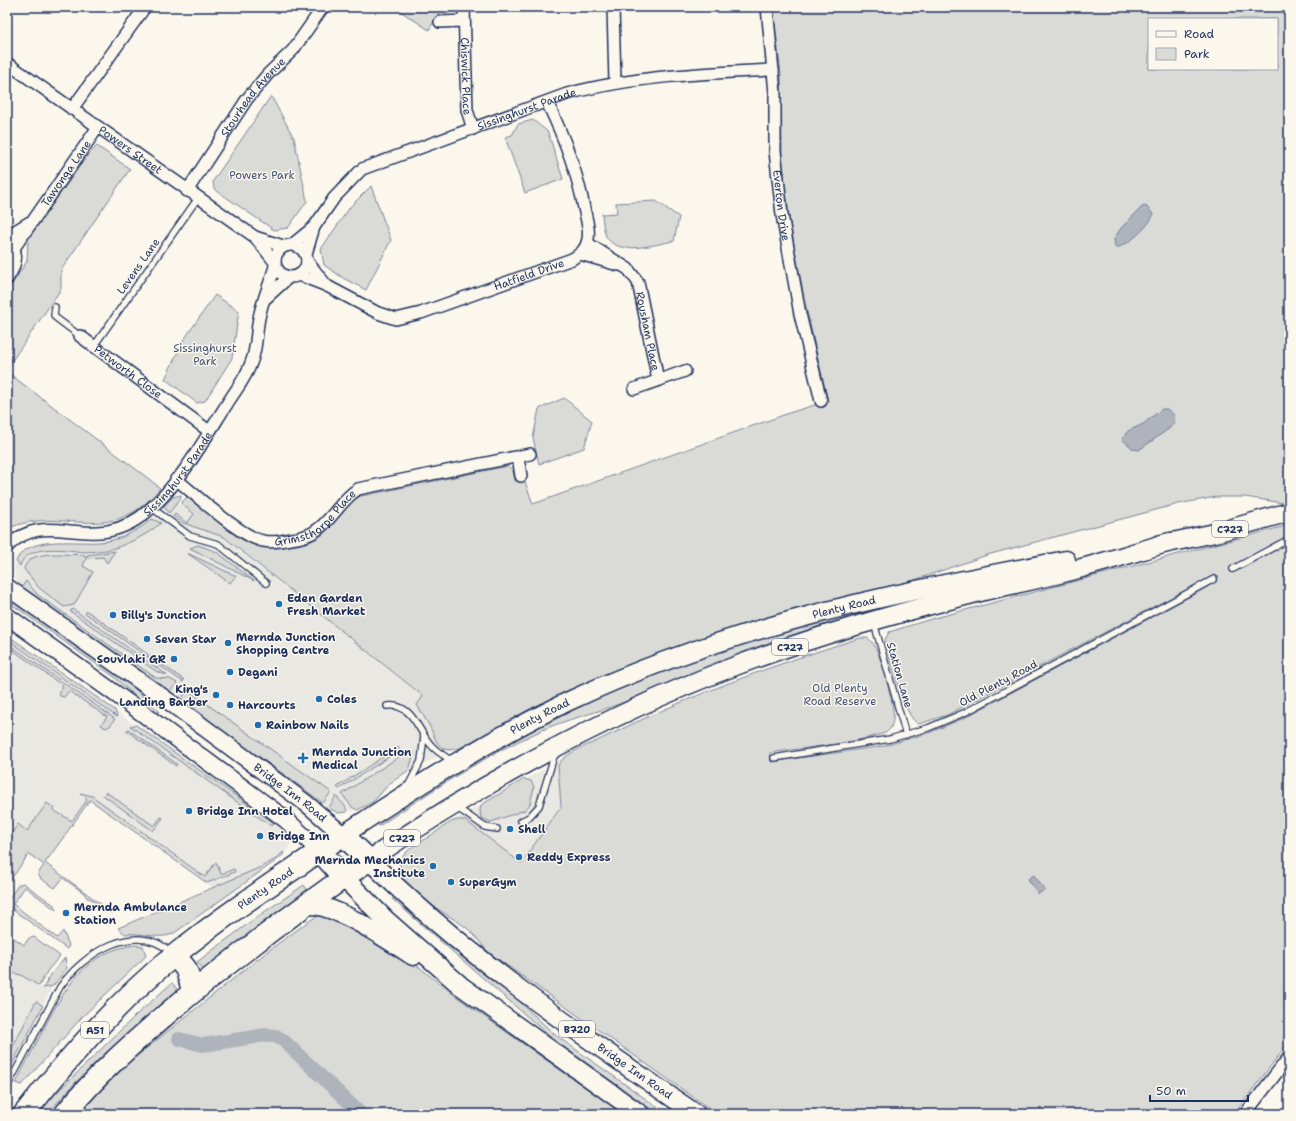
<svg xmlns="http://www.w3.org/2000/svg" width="1296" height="1121" viewBox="0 0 1296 1121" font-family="'Shantell Sans',sans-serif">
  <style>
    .built { fill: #eae8e2 }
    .green { fill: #dadad7; stroke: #7a849a; fill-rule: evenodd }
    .water { fill: #afb3bb; stroke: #747e96 }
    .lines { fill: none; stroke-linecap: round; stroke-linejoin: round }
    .canal { stroke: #afb3bb; stroke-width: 14 }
    .lane-casing { stroke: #1b2f5e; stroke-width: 8 }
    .street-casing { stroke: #1b2f5e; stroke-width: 14 }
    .secondary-casing { stroke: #1b2f5e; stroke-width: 19 }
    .primary-casing { stroke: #1b2f5e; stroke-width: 21 }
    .highway-casing { stroke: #1b2f5e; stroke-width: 24 }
    .lane { stroke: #fbf7ec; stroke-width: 5.5 }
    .street { stroke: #fbf7ec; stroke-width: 11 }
    .secondary { stroke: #fbf7ec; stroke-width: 16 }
    .primary { stroke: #fbf7ec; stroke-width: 18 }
    .highway { stroke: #fbf7ec; stroke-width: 21 }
    .poi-dot { fill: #1f6fb2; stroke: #fbf7ec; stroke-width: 1.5 }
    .labels { text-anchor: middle; stroke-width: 3; stroke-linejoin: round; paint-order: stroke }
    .shield { fill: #fbf7ec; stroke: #5e6b89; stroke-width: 1 }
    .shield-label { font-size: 10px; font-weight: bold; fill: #1b2f5e }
    .street-label { font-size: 11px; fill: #1b2f5e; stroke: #fbf7ec }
    .park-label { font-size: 11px; fill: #415176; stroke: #fbf7ec }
    .poi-label { font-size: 11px; font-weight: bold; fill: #1b2f5e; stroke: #fbf7ec; text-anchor: start }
  </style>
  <rect width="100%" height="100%" fill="#fbf7ec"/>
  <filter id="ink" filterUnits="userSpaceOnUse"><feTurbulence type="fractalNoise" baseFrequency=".025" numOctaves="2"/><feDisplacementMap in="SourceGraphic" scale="8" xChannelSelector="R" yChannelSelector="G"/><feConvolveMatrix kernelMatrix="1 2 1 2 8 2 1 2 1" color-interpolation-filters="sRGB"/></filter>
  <g filter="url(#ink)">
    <!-- built -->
    <path class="built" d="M173 497 429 702 442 747 454 749 396 778 377 799 367 806 347 812H334L17 582 14 570 15 562 18 556 26 549 44 543H91L121 537 149 521Z
      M7 635 274 823 286 833 290 840V845L286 852 277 860 225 896 90 800 47 861 7 833Z
      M567 756 562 760 564 802 521 864 458 819 454 820Z
      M7 972 21 975 43 988 53 986 7 1074Z"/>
    <!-- green -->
    <path class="green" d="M394 7H455L449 13 437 16 429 30Z
      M773 7H1289V502L1283 503 1245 497H1216L1178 504 987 555 900 585 746 623 670 649 592 680 530 709 460 748C437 755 437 740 429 725 425 718 421 712 417 705L423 696 224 537 183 523 173 516 175 514 187 523 194 514 181 503 187 497C225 520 240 557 291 546 303 544 313 542 322 535 336 524 344 502 361 496L508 466 513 471 515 481 524 479 533 504 792 412 828 401 805 303 789 217 782 155 781 74ZM1149 19H1277V69H1149Z
      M271 96 294 138 307 201 288 228 274 230 214 189 213 181Z
      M533 120 548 132 563 179 525 193 505 137 512 135 518 124Z
      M97 146 130 169 61 270V289L7 368V292L27 261 28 239 87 156Z
      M371 186 391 240 366 290 343 278 324 265 321 249 350 207Z
      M656 201 679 217 674 241C656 244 616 257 606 236 603 230 603 221 602 214L617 213 616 203Z
      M215 295 239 311 232 358 205 401 197 403 165 379 183 341Z
      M7 372 149 479 160 488C109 551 64 503 7 529Z
      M564 398 592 421 584 448 539 464 533 438 539 409Z
      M181 495V498L169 513 164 506 173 497Z
      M152 519 161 523C147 535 125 546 107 550 97 551 85 553 76 551 61 549 26 545 20 566L16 561C29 532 82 546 108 541 124 538 140 529 152 519Z
      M1289 525V1042L1234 1114H717L488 952C481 944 476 936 468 929 450 914 388 887 402 858 408 847 423 841 433 834 443 828 454 816 466 821L521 863 561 807 558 766C564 752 590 745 603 738 686 697 772 665 860 638H867C878 643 883 671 887 682 890 694 897 715 891 727 889 731 886 733 882 734 846 745 807 747 770 753L771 762 884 746 931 732 964 718 1204 589 1215 582 1219 577 1214 575 947 715 919 724C905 721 889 656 885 640L889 632 931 619Z
      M198 545 217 552 254 581 190 548Z
      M115 551 107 563 103 557 87 558V555Z
      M187 553 236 576 230 583Z
      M62 554 85 555 86 559 83 566 93 572 74 605 64 607 39 588 24 569C28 553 49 554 62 554Z
      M26 581 38 595 156 678 170 679 177 683 169 692 22 587Z
      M7 596 123 678 159 711 156 716 113 676 7 601Z
      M73 609 167 675 157 672 70 611Z
      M87 611 184 680 183 682 85 613Z
      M846 614 847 618C772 639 701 670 629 700 599 713 567 718 538 732 482 757 430 792 379 826L376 822 489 750 586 702 699 656Z
      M7 635 115 710 117 717 7 639Z
      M7 643 115 719 110 726 106 728 101 725 107 717 69 691 64 697 60 696 59 693 63 686 7 646Z
      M187 690 331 792 323 803 181 700Z
      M136 725 274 823 271 826 130 726Z
      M128 729 177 764 176 766 127 731Z
      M398 747 400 750 339 789 337 787Z
      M413 752 414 753 409 770 389 784 373 802 357 810 352 807 342 794 405 753Z
      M524 779 531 781 534 787 530 804 525 810 491 822 481 818 480 811 481 805Z
      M106 792 154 826 161 817 163 818 153 831 103 795Z
      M80 793 92 796 205 877 216 862 221 874 234 869 235 872 207 883 90 800 45 863 112 912 111 913 89 898H87L84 893 63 878 55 888 41 879 38 874 44 865 29 854 7 885V831L11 834 18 824 27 831 47 803 54 808 53 810 72 821 87 800Z
      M336 796 345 806 347 812 338 813 329 808Z
      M283 852 284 854 277 860 173 934C157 940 141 932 125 934L118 928 261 867 276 859Z
      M23 883 54 905 56 910 25 887 13 904 57 938 63 931 69 945 67 949 9 907 8 900 18 885Z
      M304 885 308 891 259 926 204 970 197 962 254 919Z
      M396 895 519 1001 554 1034 667 1114H658L554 1040 392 899Z
      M319 916H328L409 959 454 995 623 1114H79L116 1073 133 1059 268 951 312 919Z
      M7 933 24 945 29 938 34 937 60 956 48 970 39 986 21 975 7 972Z
      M135 945 143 946 146 956 83 1016 22 1085 16 1083C25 1064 35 1046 44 1028 65 988 86 951 135 945Z
      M65 958 67 968 53 986 43 988 52 973Z
      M172 983 179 991 102 1061 76 1082 47 1114H35L136 1015Z
      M36 1001 43 1006 7 1074V1058Z"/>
    <!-- water -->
    <path class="water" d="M1146 206 1153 214C1153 223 1124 250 1115 247L1114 239 1121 228 1142 207Z
      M1162 409H1167L1174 415 1175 421 1170 428 1139 450 1133 449 1122 439 1128 431 1143 424Z
      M1034 875 1045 890 1038 894 1028 879Z"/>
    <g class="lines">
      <!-- canal -->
      <path class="canal" d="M179 1039 203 1045 266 1035 276 1036 284 1041 361 1114"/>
      <defs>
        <path id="lane" d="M55 307 54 315 56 318 80 336
          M94 346 198 198
          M152 508 190 536 218 544 266 583
          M1233 569 1289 539
          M874 623 906 735
          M387 706C412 702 418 731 431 745 436 751 443 755 449 759L453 758
          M774 758 890 739 928 728 966 712 1214 579
          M408 786 421 761 424 736
          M456 807 485 827 497 829
          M521 821 529 817 539 806 555 753
          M7 1087 60 987C83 954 135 919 172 953"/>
        <g id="street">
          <path id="s1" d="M464 7 467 110 473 129"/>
          <path d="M613 7 615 82"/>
          <path id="s2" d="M767 7 775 93V151L782 215 800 314 821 401"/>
          <path d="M440 22 464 21"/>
          <path id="s3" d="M7 63 255 237 283 246"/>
          <path d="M72 109 145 7"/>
          <path id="s4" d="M187 191 247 99 268 74 293 50 323 7"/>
          <path d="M7 236 30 222"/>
          <path d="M255 237 274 261"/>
          <path d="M7 238C20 252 17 265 7 279"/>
          <path id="s5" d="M587 243 628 269 638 282 658 380"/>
          <path d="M293 244 314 227"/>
          <circle cx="291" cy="261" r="16"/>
          <path id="s6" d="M14 248 98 127"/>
          <path id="s7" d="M306 254 314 227 334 198 362 169 567 94C634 76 704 73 773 70"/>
          <path d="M580 254 618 265"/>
          <path d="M307 261 327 286"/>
          <path id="s8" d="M299 275 327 286 378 313 396 319 421 313 572 259C580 254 587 249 588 239 590 229 586 218 584 208 577 170 564 137 547 102"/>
          <path d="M266 298 289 277"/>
          <path id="s9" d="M80 336 209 431"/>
          <path d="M634 389 685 371"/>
          <path d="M518 457 521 476"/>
          <path id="s10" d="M176 479C196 495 241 537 263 541 272 543 282 541 291 539 299 538 307 536 314 532 332 521 340 500 358 489L530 454"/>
          <path id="s11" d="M7 547C38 515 71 538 108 531 124 528 138 520 150 509 179 485 206 437 227 404 235 391 246 378 251 363 257 349 256 333 259 318 262 301 270 284 275 266"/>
          <path d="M1245 1114 1289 1057"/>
        </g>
        <g id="secondary">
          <path id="s12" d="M7 587 171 703 307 804 343 835"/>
          <path d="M7 616 134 707 285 819 320 851"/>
        </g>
        <g id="primary">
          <path d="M1158 545 1215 533 1289 512"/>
          <path id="s13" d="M343 835C417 786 490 739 569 701 726 627 896 592 1066 560"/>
          <path d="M344 878 386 920 461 986 640 1114"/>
          <path d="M300 908C304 907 308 905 312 905 338 906 390 941 413 956"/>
          <path d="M696 1114C583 1036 467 958 369 860 484 782 608 714 738 665 817 635 899 613 980 592 1013 584 1046 578 1078 569 1109 561 1139 551 1170 542"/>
        </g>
        <g id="highway">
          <path d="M320 851 344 878"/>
          <path d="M175 955 186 969 193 991"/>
          <path id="s14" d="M24 1114C70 1056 118 1001 176 954 229 911 287 874 343 835L369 860C300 908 233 958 169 1012 132 1044 95 1076 65 1114"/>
        </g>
      </defs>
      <!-- lane casing -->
      <use href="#lane" class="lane-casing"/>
      <!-- street casing -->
      <use href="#street" class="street-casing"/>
      <!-- secondary casing -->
      <use href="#secondary" class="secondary-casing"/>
      <!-- primary casing -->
      <use href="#primary" class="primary-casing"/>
      <!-- highway casing -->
      <use href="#highway" class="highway-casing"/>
      <!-- lane -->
      <use href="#lane" class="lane"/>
      <!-- street -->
      <use href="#street" class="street"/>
      <!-- secondary -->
      <use href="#secondary" class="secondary"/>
      <!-- primary -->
      <use href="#primary" class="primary"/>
      <!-- highway -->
      <use href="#highway" class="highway"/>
    </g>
  </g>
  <!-- markers -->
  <g class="poi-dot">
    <circle cx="279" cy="604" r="4"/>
    <circle cx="113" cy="615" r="4"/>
    <circle cx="147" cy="639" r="4"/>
    <circle cx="228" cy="643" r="4"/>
    <circle cx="174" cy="659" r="4"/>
    <circle cx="230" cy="672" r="4"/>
    <circle cx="216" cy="695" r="4"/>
    <circle cx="319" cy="699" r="4"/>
    <circle cx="230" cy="705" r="4"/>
    <circle cx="258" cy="725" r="4"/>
    <path d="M301 752h4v4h4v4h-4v4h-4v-4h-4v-4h4z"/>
    <circle cx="189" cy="811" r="4"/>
    <circle cx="510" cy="829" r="4"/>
    <circle cx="260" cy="836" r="4"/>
    <circle cx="519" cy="857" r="4"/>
    <circle cx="433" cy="866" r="4"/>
    <circle cx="451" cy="882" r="4"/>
    <circle cx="66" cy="913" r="4"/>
  </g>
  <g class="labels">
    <!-- shield labels -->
    <g class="shield">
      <rect x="1212" y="521" width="36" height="16" rx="3"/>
      <rect x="772" y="639" width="36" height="16" rx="3"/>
      <rect x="384" y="830" width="36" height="16" rx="3"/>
      <rect x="559" y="1021" width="36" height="16" rx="3"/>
      <rect x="81" y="1022" width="28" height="16" rx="3"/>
    </g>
    <g class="shield-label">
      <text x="1230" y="533">C727</text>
      <text x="790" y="651">C727</text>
      <text x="402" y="842">C727</text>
      <text x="577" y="1033">B720</text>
      <text x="95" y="1034">A51</text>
    </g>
    <!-- street labels -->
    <g class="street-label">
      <text dy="4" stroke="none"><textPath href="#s1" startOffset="69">Chiswick Place</textPath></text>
      <text dy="4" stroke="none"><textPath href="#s4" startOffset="115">Stourhead Avenue</textPath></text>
      <text dy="4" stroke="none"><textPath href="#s7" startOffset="279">Sissinghurst Parade</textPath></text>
      <text dy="4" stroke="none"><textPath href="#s3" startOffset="151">Powers Street</textPath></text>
      <text dy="4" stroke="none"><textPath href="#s6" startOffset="91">Tawonga Lane</textPath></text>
      <text dy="4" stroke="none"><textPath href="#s2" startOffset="199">Everton Drive</textPath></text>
      <text transform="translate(138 266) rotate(-55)" y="4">Levens Lane</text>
      <text dy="4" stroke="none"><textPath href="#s8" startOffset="247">Hatfield Drive</textPath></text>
      <text dy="4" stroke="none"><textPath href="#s5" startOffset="115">Rousham Place</textPath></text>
      <text dy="4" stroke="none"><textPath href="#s9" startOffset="60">Petworth Close</textPath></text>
      <text dy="4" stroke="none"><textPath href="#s11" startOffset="199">Sissinghurst Parade</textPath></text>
      <text dy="4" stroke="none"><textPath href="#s10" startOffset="168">Grimsthorpe Place</textPath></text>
      <text dy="4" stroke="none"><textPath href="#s13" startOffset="554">Plenty Road</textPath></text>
      <text transform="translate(900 675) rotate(74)" y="4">Station Lane</text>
      <text transform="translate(998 683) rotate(-28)" y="4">Old Plenty Road</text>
      <text dy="4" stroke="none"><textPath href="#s13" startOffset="230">Plenty Road</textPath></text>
      <text dy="4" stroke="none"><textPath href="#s12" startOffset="350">Bridge Inn Road</textPath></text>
      <text dy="4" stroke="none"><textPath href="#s14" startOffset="332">Plenty Road</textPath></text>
      <text transform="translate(635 1071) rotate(35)" y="4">Bridge Inn Road</text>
    </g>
    <!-- park labels -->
    <g class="park-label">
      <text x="262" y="179">Powers Park</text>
      <text x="205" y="352">Sissinghurst<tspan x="205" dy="13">Park</tspan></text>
      <text x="840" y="692">Old Plenty<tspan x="840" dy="13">Road Reserve</tspan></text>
    </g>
    <!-- poi labels -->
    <g class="poi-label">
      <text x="287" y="602">Eden Garden<tspan x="287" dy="13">Fresh Market</tspan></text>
      <text x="121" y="619">Billy's Junction</text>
      <text x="236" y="641">Mernda Junction<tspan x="236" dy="13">Shopping Centre</tspan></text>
      <text x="155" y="643">Seven Star</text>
      <text x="166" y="663" text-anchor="end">Souvlaki GR</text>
      <text x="238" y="676">Degani</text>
      <text x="208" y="693" text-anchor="end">King's<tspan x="208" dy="13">Landing Barber</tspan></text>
      <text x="327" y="703">Coles</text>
      <text x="238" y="709">Harcourts</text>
      <text x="266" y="729">Rainbow Nails</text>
      <text x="312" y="756">Mernda Junction<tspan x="312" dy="13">Medical</tspan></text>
      <text x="197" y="815">Bridge Inn Hotel</text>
      <text x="518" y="833">Shell</text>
      <text x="268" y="840">Bridge Inn</text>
      <text x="527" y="861">Reddy Express</text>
      <text x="425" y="864" text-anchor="end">Mernda Mechanics<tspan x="425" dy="13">Institute</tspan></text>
      <text x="459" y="886">SuperGym</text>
      <text x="74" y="911">Mernda Ambulance<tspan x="74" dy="13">Station</tspan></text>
    </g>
  </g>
  <!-- margin -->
  <rect width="1296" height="1121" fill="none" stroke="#fbf7ec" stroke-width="24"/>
  <rect x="12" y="12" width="1272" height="1097" fill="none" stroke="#1b2f5e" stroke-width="1.5" filter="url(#ink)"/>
  <!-- legend -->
  <rect x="1148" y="18" width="130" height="52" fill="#fbf7ec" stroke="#a1a7b3"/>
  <rect x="1156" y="31" width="20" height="6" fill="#fbf7ec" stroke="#a1a7b3"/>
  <text x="1184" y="38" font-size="12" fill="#1b2f5e">Road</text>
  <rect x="1156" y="48" width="20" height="12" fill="#dadad7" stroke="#a1a7b3"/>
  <text x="1184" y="58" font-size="12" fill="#1b2f5e">Park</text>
  <!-- scale -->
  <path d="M1150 1095v6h98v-6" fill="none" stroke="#1b2f5e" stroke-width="2"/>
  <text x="1156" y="1095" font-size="12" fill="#1b2f5e" stroke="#fbf7ec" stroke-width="3" paint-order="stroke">50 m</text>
</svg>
